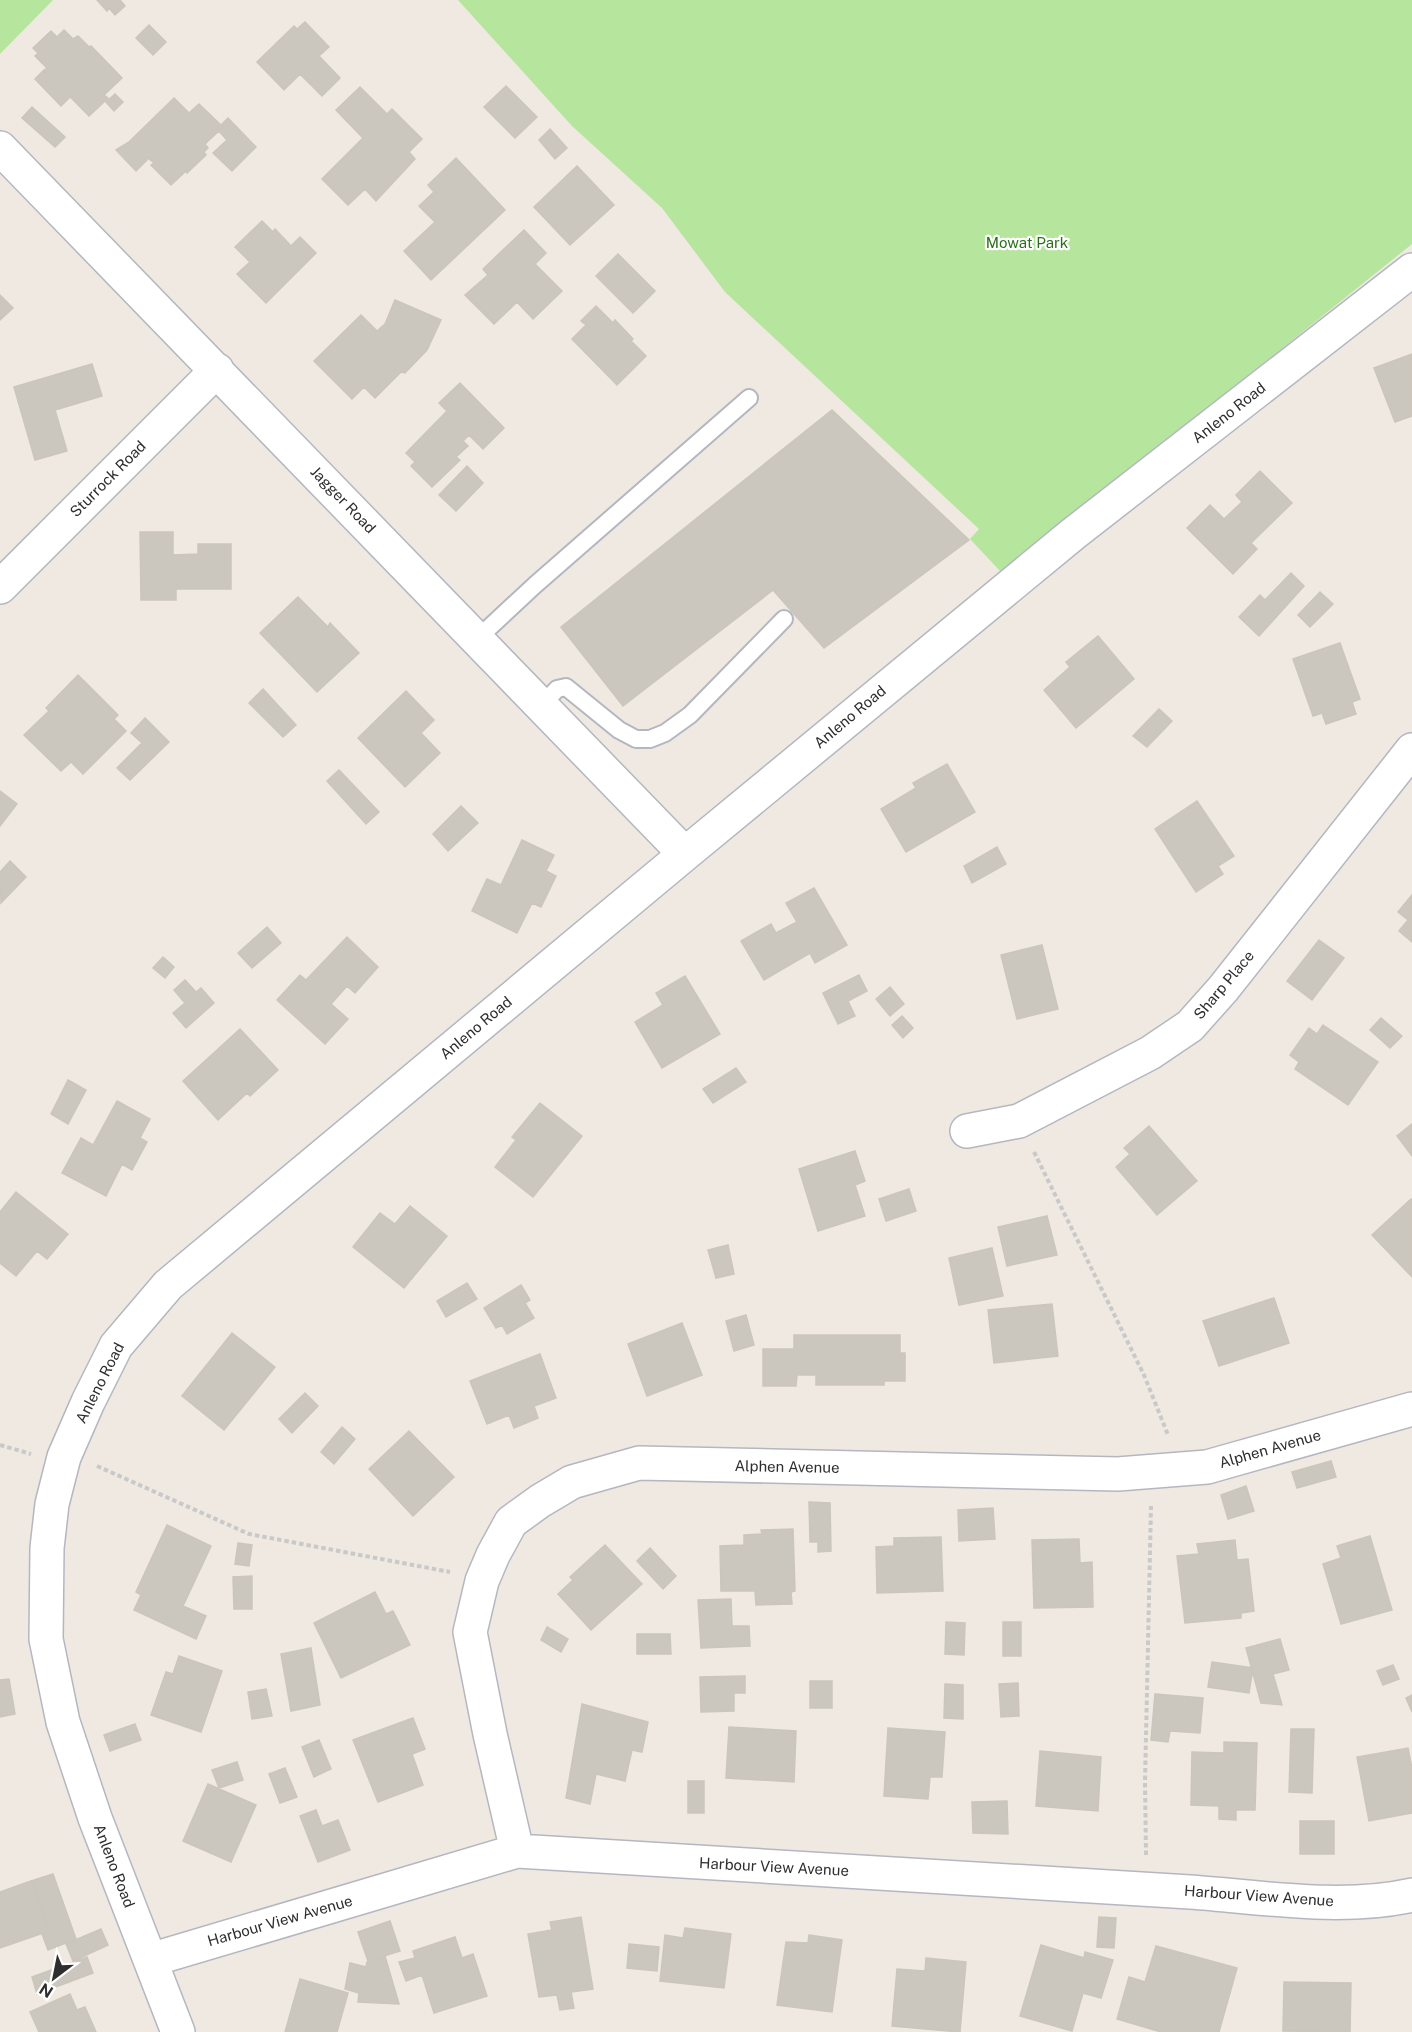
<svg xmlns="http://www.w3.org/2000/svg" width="1412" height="2032" viewBox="0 0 1412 2032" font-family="'Public Sans',sans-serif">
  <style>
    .green { fill: #b6e59e }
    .building { fill: #cbc7bf; stroke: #cbc5ba; stroke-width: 1.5 }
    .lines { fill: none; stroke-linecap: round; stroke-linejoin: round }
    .lane-casing { stroke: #b4b7c1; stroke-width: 20 }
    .street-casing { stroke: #b4b7c1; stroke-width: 36 }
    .path { stroke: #c9c9c9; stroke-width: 4; stroke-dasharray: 4.5 3; stroke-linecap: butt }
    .lane { stroke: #fff; stroke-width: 16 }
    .street { stroke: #fff; stroke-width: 33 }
    .labels { text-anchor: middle; stroke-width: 4.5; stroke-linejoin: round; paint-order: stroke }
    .park-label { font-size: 15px; fill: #2c6e1b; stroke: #fff }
    .street-label { font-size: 15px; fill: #2e2e2e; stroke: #fff }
  </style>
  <rect width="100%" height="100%" fill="#efe9e1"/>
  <!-- green -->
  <path class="green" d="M0 0H53L0 54Z
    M458 0H1412V244L1002 573 970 539 979 529 725 292 662 208 572 126Z"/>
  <!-- building -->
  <path class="building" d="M97 0H120L125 6 115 15 109 8 107 11Z
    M305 22 329 47 319 56 340 78 322 96 300 74 284 90 257 62 294 26 297 29Z
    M149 25 166 42 153 55 136 38Z
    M64 30 73 39 78 36 89 47 91 46 122 78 104 95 108 98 89 116 44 70 47 68 35 56 38 53 33 48 51 31 57 37Z
    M44 70 70 97 61 106 35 79Z
    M506 86 537 117 515 138 484 107Z
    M360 87 387 114 392 109 422 139 409 152 415 159 376 201 365 189 348 205 322 179 363 138 336 110Z
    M115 94 123 102 114 111 106 102Z
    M174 98 189 113 199 104 223 127 205 144 208 148 204 152 206 155 187 173 186 171 171 185 151 165 154 163 148 158 147 160 129 142Z
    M32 107 65 137 55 147 22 118Z
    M228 118 256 147 232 171 213 153 227 140 217 129Z
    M550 129 567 148 555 159 539 140Z
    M129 142 147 160 136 171 116 150Z
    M456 158 505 210 431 280 404 251 435 222 419 206 434 192 428 185Z
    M577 166 614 205 570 245 534 207Z
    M262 221 273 232 275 229 291 246 300 237 316 253 266 303 237 274 250 262 235 247Z
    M524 230 546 253 535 264 562 291 533 319 517 302 494 324 465 295 488 275 483 269Z
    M618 254 655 291 633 313 596 276Z
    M0 295 13 308 0 320Z
    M395 300 441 320 427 350 405 373 401 372 375 398 364 387 352 399 314 361 361 315 377 331 385 324Z
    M596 306 613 323 615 320 633 339 631 341 646 356 617 385 572 339 586 325 581 321Z
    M1412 354V416L1395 422 1374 368Z
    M92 364 102 396 55 410 67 451 35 460 14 387Z
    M460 383 504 428 483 449 469 435 463 441 468 446 456 457 460 460 432 487 411 466 415 462 406 453 447 411 439 403Z
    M832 410 969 540 824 648 773 590 623 706 561 627Z
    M467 466 483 483 456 511 439 495Z
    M1260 471 1292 503 1251 543 1257 549 1233 574 1187 528 1210 505 1224 519 1242 502 1236 495Z
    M140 532H173V555L198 554V544H231V589H176V600H141Z
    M1291 573 1304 586 1259 636 1239 617 1260 595 1265 600Z
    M1320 592 1333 604 1310 627 1298 615Z
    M298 597 328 627 330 623 359 653 317 692 260 633Z
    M1098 636 1134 679 1076 728 1044 690 1070 667 1066 662Z
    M1340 643 1360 699 1352 702 1356 714 1326 724 1322 713 1313 716 1293 659Z
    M78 675 118 715 114 719 126 731 83 774 71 762 61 771 24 735 49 711 46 708Z
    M263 689 296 725 283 737 249 703Z
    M406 691 434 720 421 733 440 753 405 787 358 738Z
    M1159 709 1172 721 1147 747 1133 736Z
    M145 718 169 742 130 780 117 768 142 743 131 733Z
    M947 764 975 812 906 852 881 809 916 788 913 783Z
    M339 770 379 812 366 824 327 781Z
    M0 791 17 804 0 826Z
    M1197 801 1234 856 1218 866 1223 874 1196 892 1155 829Z
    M461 806 478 823 448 851 433 834Z
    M522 840 554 855 546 871 556 876 541 907 532 903 517 933 472 911 487 879 501 885Z
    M997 847 1006 864 972 883 964 866Z
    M10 861 26 877 1 903 0 872Z
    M814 888 847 945 815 963 810 953 764 980 741 941 771 924 776 933 797 922 786 903Z
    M1412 895V942L1399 931 1408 920 1398 912Z
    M267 927 281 943 252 968 238 953Z
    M347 937 378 967 355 993 347 986 331 1004 348 1019 325 1044 277 1000 300 975 306 980Z
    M1319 940 1344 958 1312 1000 1287 981Z
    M1042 945 1058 1009 1017 1019 1001 955Z
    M163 957 174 967 165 978 153 968Z
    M859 975 867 991 848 1001 855 1016 838 1024 823 993Z
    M685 976 720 1034 662 1068 635 1022 663 1005 656 993Z
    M185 980 196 992 201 988 214 1003 186 1028 173 1013 185 1003 174 990Z
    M890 987 904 1004 890 1016 876 999Z
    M902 1016 913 1028 903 1038 892 1025Z
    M1381 1018 1402 1036 1390 1048 1370 1030Z
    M1323 1025 1378 1062 1348 1105 1295 1069 1299 1062 1290 1055 1309 1028 1317 1034Z
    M240 1029 278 1070 250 1096 247 1093 218 1120 183 1081Z
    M736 1068 746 1082 713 1103 703 1089Z
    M68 1080 86 1090 68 1124 51 1114Z
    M117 1101 150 1119 140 1138 147 1142 132 1170 122 1164 106 1196 62 1173 81 1138 93 1145Z
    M540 1103 582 1136 533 1197 495 1167 516 1140 512 1137Z
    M1412 1124V1156L1397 1136Z
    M1149 1126 1197 1181 1157 1215 1116 1167 1130 1154 1124 1148Z
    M855 1151 865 1181 855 1185 865 1216 818 1231 799 1169Z
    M909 1189 916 1211 886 1221 879 1199Z
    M16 1192 68 1234 47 1259 37 1251 16 1276 0 1263V1212Z
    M1411 1199 1412 1200V1277L1372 1235Z
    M410 1206 447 1236 404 1288 353 1247 380 1213 395 1224Z
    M1047 1216 1057 1255 1007 1266 998 1227Z
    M728 1245 734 1274 716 1278 708 1250Z
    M992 1248 1003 1296 959 1305 949 1258Z
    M467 1283 477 1299 446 1317 437 1301Z
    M521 1285 530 1300 525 1303 534 1318 507 1334 502 1325 496 1328 484 1308Z
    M1274 1298 1289 1343 1219 1366 1203 1321Z
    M1052 1304 1058 1356 994 1363 988 1310Z
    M746 1315 754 1345 734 1351 726 1321Z
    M682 1323 702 1375 647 1396 628 1344Z
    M232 1333 275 1367 224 1430 182 1396Z
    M794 1335H900V1353H905V1381H884V1385H816V1375H797L796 1386H763V1349H794Z
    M540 1354 556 1398 534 1406 538 1418 514 1428 509 1415 487 1424 470 1381Z
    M305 1393 318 1406 292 1433 279 1419Z
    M342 1427 355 1439 334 1464 321 1452Z
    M409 1431 454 1477 413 1516 369 1469Z
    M1331 1461 1336 1477 1297 1488 1292 1472Z
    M1246 1486 1254 1511 1228 1519 1221 1495Z
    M809 1502 830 1503 831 1551 818 1552V1542H810Z
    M993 1508 995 1539 959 1541 958 1510Z
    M167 1525 211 1546 183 1606 206 1616 196 1639 134 1610 141 1595 136 1592Z
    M793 1529 795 1591 791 1592 792 1604 756 1605 755 1591H721L720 1546 744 1545V1535L762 1534 761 1530Z
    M1370 1536 1392 1610 1341 1624 1323 1564 1341 1558 1337 1546Z
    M941 1537 943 1591 877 1593 876 1547 894 1546V1538Z
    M1079 1539 1080 1563 1092 1562 1093 1607 1034 1608 1032 1540Z
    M1235 1540 1237 1560 1248 1559 1254 1611 1241 1613V1618L1185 1623 1177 1556 1199 1554 1197 1544Z
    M238 1543 252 1545 249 1566 235 1564Z
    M605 1545 642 1584 591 1630 558 1594 573 1580 570 1577Z
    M650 1548 676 1576 663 1589 637 1561Z
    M252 1576V1609H234L233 1577Z
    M375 1592 386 1614 393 1611 410 1645 341 1678 314 1623Z
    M731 1599 732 1626H749L750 1646 701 1648 698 1600Z
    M946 1622 965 1623 964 1655 945 1654Z
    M1003 1622H1021V1656H1003Z
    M547 1627 568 1639 561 1652 541 1640Z
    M637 1634H670L671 1654H637Z
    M1280 1639 1289 1670 1273 1674 1282 1705 1261 1703 1246 1648Z
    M311 1648 320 1705 291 1711 281 1654Z
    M179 1656 222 1671 201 1732 151 1715 166 1672 173 1674Z
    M1212 1662 1253 1668 1249 1693 1208 1687Z
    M1393 1665 1399 1679 1383 1685 1377 1671Z
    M745 1676V1693H734V1711L701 1712 700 1677Z
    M9 1679 15 1714 0 1717V1680Z
    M810 1681H832V1708H810Z
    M1018 1683 1019 1716 1001 1717 999 1684Z
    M945 1684 963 1685V1719L944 1718Z
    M266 1689 272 1716 252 1719 248 1692Z
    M1155 1694 1203 1698 1200 1733 1170 1731 1168 1742 1151 1740Z
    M1412 1695V1712L1406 1698Z
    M582 1704 648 1722 642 1752 632 1750 625 1781 596 1774 590 1804 566 1798Z
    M413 1718 425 1749 412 1754 423 1785 378 1802 353 1740Z
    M135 1724 141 1740 110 1751 104 1735Z
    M729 1727 796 1731 794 1782 726 1778Z
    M888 1728 945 1732 942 1777H930L928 1799 884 1796Z
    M1291 1729H1314L1312 1793 1289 1792Z
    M319 1740 331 1769 314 1777 302 1747Z
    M1224 1742 1257 1743 1255 1810H1236V1820L1219 1819V1806L1191 1805 1192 1752 1224 1753Z
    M1408 1748 1412 1769V1813L1369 1821 1357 1757Z
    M1040 1751 1101 1757 1098 1811 1036 1806Z
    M237 1762 243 1780 219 1788 212 1770Z
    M285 1768 297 1797 280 1803 269 1774Z
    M688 1781H704V1813H688Z
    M208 1784 256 1805 231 1862 183 1841Z
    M1007 1801 1008 1834 973 1833 972 1802Z
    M316 1810 322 1826 338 1820 350 1850 318 1862 300 1816Z
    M1300 1821H1334V1854H1300Z
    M53 1874 76 1939 48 1950 42 1934 49 1931 31 1881Z
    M31 1881 49 1931 0 1948V1892Z
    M581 1917 593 1989 571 1992 574 2008 560 2010 557 1995 539 1997 528 1934 552 1930 550 1922Z
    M1099 1917 1116 1918 1114 1948 1097 1947Z
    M390 1921 400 1951 368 1961 358 1932Z
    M685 1928 731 1934 724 1988 660 1981 665 1935 683 1938Z
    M101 1929 108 1945 73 1961 66 1944Z
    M809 1935 842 1940 832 2012 777 2005 786 1942 808 1943Z
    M455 1937 462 1958 473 1954 487 1996 434 2013 422 1975 406 1981 399 1962 415 1958 413 1951Z
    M629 1944 659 1947 657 1971 627 1968Z
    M1041 1945 1084 1958 1085 1952 1113 1960 1101 1998 1083 1993 1072 2031 1020 2016Z
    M1156 1946 1237 1968 1219 2032H1161L1117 2019 1129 1977 1145 1982Z
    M385 1956 399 2004 358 2002 359 1993 345 1989 350 1963 366 1967 367 1962Z
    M87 1957 93 1973 37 1994 32 1977Z
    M926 1958 966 1962 960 2032 892 2026 897 1969 925 1971Z
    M300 1979 348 1993 337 2032H285Z
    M1284 1982 1351 1983 1350 2032 1283 2031Z
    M70 1994 77 2010 85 2007 96 2032H39L30 2012Z"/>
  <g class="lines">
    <defs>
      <path id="lane" d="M478 638 535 585 749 398
        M542 705 557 689 566 687 619 730 636 739H650L665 733 690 715 784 619"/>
      <path id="street" d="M0 148 685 854
        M0 587 217 370
        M967 1131 1019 1121 1150 1053 1190 1026 1223 989 1412 750
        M517 1851 490 1734 470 1632 482 1581 493 1555 511 1522 540 1501 572 1482 639 1463 1118 1474 1207 1467 1412 1409
        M150 1960 517 1851 1190 1892C1262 1897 1340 1911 1412 1895
        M178 2032 95 1818 63 1722 46 1639 47 1548 52 1504 64 1457 88 1402 116 1346 168 1285 685 854 1073 534 1412 270"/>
    </defs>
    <!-- lane casing -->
    <use href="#lane" class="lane-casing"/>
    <!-- street casing -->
    <use href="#street" class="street-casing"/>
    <!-- path -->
    <path class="path" d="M1034 1152 1144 1375 1168 1435
      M0 1445 31 1454
      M97 1466 249 1534 450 1572
      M1146 1855 1145 1783 1151 1506"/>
    <!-- lane -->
    <use href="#lane" class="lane"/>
    <!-- street -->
    <use href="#street" class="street"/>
  </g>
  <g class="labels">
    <!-- park labels -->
    <g class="park-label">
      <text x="1027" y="248">Mowat Park</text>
    </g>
    <!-- street labels -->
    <g class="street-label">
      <text transform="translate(1229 413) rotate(-38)" y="5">Anleno Road</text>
      <text transform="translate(108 479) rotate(-45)" y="5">Sturrock Road</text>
      <text transform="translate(343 500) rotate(46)" y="5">Jagger Road</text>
      <text transform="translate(850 717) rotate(-40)" y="5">Anleno Road</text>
      <text transform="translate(1224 985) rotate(-50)" y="5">Sharp Place</text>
      <text transform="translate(476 1028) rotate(-40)" y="5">Anleno Road</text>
      <text transform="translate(100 1383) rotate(-63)" y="5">Anleno Road</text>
      <text transform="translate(1270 1449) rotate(-16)" y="5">Alphen Avenue</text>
      <text transform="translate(787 1467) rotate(1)" y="5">Alphen Avenue</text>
      <text transform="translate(114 1866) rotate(69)" y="5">Anleno Road</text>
      <text transform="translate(774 1867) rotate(3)" y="5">Harbour View Avenue</text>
      <text transform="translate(1259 1896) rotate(4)" y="5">Harbour View Avenue</text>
      <text transform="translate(280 1921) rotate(-16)" y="5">Harbour View Avenue</text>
    </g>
  </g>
  <!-- north arrow -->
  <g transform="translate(54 1978) rotate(212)" stroke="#ffffff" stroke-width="4.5" paint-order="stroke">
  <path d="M0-4.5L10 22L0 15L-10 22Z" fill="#2e2e2e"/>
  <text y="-9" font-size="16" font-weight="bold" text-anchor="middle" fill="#2e2e2e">N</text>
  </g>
</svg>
